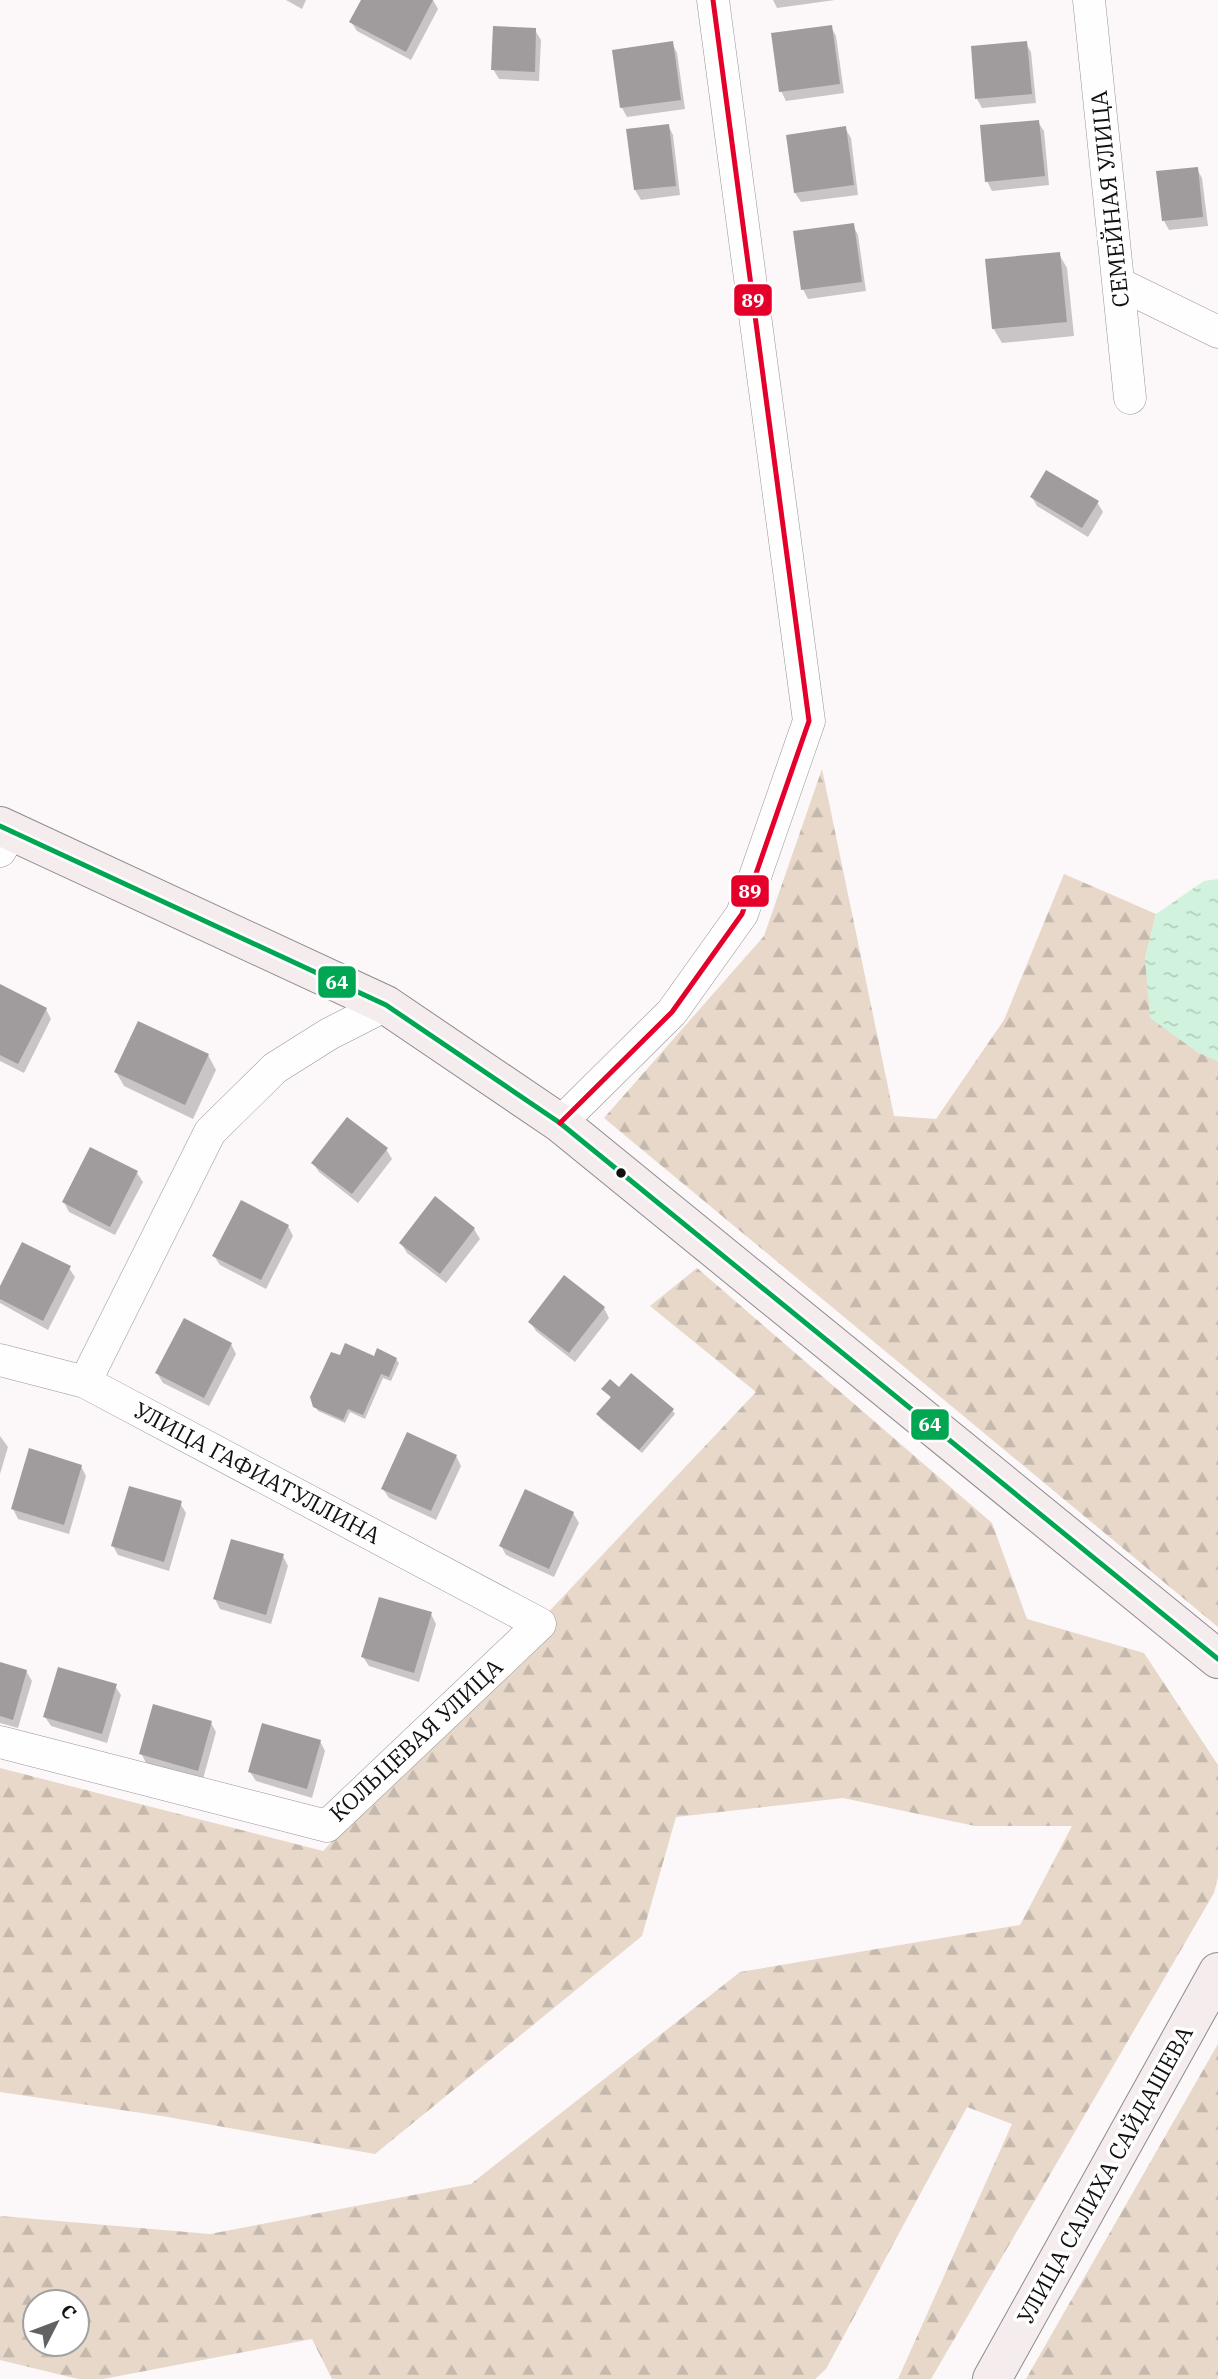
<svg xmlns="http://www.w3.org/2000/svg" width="1218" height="2379" viewBox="0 0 1218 2379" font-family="'IBM Plex Serif',serif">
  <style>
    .forest { fill: url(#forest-firs); fill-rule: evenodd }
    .water { fill: url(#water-ripples) }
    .shadow { fill: #0003 }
    .building { fill: #a09c9e }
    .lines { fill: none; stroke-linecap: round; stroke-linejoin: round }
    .street-casing { stroke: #979595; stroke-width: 33 }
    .secondary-casing { stroke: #8d8b8c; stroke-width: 40 }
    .street { stroke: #fffefe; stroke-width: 32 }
    .secondary { stroke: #f5eced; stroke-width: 38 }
    .bus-1-casing { stroke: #fff; stroke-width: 10 }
    .bus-2-casing { stroke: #fff; stroke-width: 10 }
    .bus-1 { stroke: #00a651; stroke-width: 5 }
    .bus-2 { stroke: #e4002b; stroke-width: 5 }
    .bus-dot { fill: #111; stroke: #fff; stroke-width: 2.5 }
    .labels { text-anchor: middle; stroke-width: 7; stroke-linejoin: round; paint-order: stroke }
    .street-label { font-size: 23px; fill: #111; stroke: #fff }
    .line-badge { stroke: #fff; stroke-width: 2.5 }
    .badge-label { font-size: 19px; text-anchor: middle; font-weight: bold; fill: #fff }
  </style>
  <defs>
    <pattern id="forest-firs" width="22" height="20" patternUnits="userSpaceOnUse" patternTransform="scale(1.75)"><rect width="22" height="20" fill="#e7d8c9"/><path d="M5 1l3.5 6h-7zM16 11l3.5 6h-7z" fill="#c5b8ac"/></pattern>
    <pattern id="water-ripples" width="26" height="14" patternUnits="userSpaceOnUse" patternTransform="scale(1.75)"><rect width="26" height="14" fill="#d1f3dd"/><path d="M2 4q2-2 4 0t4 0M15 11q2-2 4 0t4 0" fill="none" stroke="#b2cfbd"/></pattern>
  </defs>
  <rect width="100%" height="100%" fill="#fcf7f8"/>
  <!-- forest -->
  <path class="forest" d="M822 769 894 1116 936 1119 1004 1020 1064 874 1156 914 1145 959 1197 1052 1218 1061V1627L604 1118 764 936Z
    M697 1268 992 1523 1027 1619 1144 1653 1218 1765V1877L1214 1893 931 2379H898L1012 2124 967 2107 826 2369 815 2379H332L312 2339 103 2379H78L0 2360V2216L210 2234 471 2184 740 1972 1020 1925 1072 1826H975L843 1798 676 1817 642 1936 375 2154 162 2116 0 2092V1768L323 1851 756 1392 650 1306ZM35 2302H77V2344H35Z
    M1218 2044V2379H1026Z"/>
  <!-- water -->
  <path class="water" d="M1218 879V1061L1197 1052 1150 1018 1145 959 1156 914 1204 881Z"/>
  <!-- shadow -->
  <path class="shadow" d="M286 0H306L302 9Z
    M363 0H433L438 9 411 60 357 31 351 22Z
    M773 0H835L777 8Z
    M831 27 836 36 844 93 786 101 781 91Z
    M535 30 541 40 539 81 499 79 493 69Z
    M672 43 677 53 685 109 627 117 622 108Z
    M1026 43 1031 52 1036 103 982 108 977 99Z
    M1038 122 1044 131 1049 185 992 191 987 181Z
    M668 125 673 135 680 195 641 200 635 190 628 130Z
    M845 128 851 138 858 195 801 202 795 193 788 136Z
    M1197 169 1202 178 1208 226 1169 230 1164 221Z
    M853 225 858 235 866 291 808 299 803 289Z
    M1059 254 1067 268 1074 336 1002 343 993 328Z
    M1032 497 1097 502 1103 512 1088 537 1037 506Z
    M0 986 46 1009 51 1019 24 1073 0 1061Z
    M208 1055 216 1070 193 1119 124 1086 116 1072Z
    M386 1149 392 1159 358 1203 319 1172 313 1163Z
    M137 1173 143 1182 115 1235 69 1212 64 1202Z
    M435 1199 474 1229 480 1239 446 1283 407 1253 401 1243Z
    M288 1226 293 1236 266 1289 220 1265 214 1256Z
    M69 1268 75 1277 48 1330 0 1303V1290Z
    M604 1308 609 1318 575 1362 536 1331 530 1322Z
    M231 1344 236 1354 209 1406 163 1383 157 1373Z
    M374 1359H396L399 1363 391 1381 383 1378 365 1419 350 1412 345 1423 318 1411 315 1406Z
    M604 1389 620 1390 672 1410 675 1414 642 1453 601 1419 598 1415 612 1399Z
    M0 1436 8 1447 0 1474Z
    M456 1456 461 1466 436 1520 389 1498 383 1489Z
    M81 1466 86 1476 69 1534 18 1519 13 1509Z
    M180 1503 186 1513 169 1571 118 1555 113 1546Z
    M573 1513 579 1523 554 1577 506 1555 501 1546Z
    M283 1556 288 1566 271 1624 220 1609 215 1599Z
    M431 1614 436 1624 419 1682 369 1666 363 1657Z
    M0 1664 26 1671 32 1681 18 1728 0 1723Z
    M115 1686 121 1695 107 1743 51 1726 45 1717Z
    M211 1723 216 1732 203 1779 146 1763 141 1753Z
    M320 1741 325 1751 312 1798 256 1781 250 1772Z"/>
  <!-- building -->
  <path class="building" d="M361 0H433L406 52 349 22Z
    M832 25 840 84 779 92 771 33Z
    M493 26 536 28 535 72 491 70Z
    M673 41 681 100 620 108 612 50Z
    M1027 41 1032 94 975 99 971 46Z
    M1039 120 1045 176 985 182 980 125Z
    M669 124 676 186 634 190 626 129Z
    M846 126 854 185 794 193 786 135Z
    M1198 167 1203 217 1162 221 1156 171Z
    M854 223 862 282 801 290 793 231Z
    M1060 252 1067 322 992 329 985 259Z
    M1046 470 1099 501 1082 528 1030 497Z
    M0 984 47 1008 18 1064 0 1055Z
    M138 1021 209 1054 185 1105 114 1072Z
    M347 1117 388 1148 352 1194 311 1163Z
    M90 1147 138 1171 110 1227 62 1202Z
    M435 1196 475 1228 440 1274 399 1243Z
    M241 1200 289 1225 261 1280 212 1256Z
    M22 1242 71 1266 43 1321 0 1299V1286Z
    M564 1275 605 1307 569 1353 528 1322Z
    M184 1318 232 1343 204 1398 155 1373Z
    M345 1343 374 1356 377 1348 397 1358 389 1377 381 1374 363 1415 348 1409 343 1420 313 1407 310 1397 331 1352 340 1355Z
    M631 1373 674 1409 639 1450 596 1414 611 1397 601 1389 610 1379 619 1387Z
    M407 1432 457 1455 431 1511 381 1489Z
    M29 1448 82 1465 64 1525 11 1509Z
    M129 1486 182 1501 164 1562 111 1546Z
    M525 1489 574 1512 549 1569 499 1546Z
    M231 1539 284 1554 266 1615 213 1599Z
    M379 1597 432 1612 414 1673 361 1657Z
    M0 1662 27 1670 13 1720 0 1716Z
    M58 1667 117 1684 102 1734 43 1717Z
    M153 1704 212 1721 198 1771 139 1754Z
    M262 1723 321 1740 307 1789 248 1772Z"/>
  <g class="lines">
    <defs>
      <path id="street" d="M1089 0 1130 398
        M1120 284 1218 332
        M0 851 12 830
        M560 1123 672 1012 742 914 809 721 713 0
        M0 1360 85 1382 540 1624 327 1826 0 1742
        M85 1382 210 1132 275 1068 329 1034 386 1005"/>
      <path id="secondary" d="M0 826 386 1005 560 1123 1218 1659
        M992 2379 1218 1972"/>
    </defs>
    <!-- street casing -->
    <use href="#street" class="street-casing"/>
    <!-- secondary casing -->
    <use href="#secondary" class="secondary-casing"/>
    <!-- street -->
    <use href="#street" class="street"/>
    <!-- secondary -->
    <use href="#secondary" class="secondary"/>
    <defs>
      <path id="bus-1" d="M0 826 386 1005 560 1123 1218 1659"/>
      <path id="bus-2" d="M560 1123 672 1012 742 914 809 721 713 0"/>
    </defs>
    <!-- bus-1 casing -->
    <use href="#bus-1" class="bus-1-casing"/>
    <!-- bus-2 casing -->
    <use href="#bus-2" class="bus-2-casing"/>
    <!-- bus-1 -->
    <use href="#bus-1" class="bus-1"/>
    <!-- bus-2 -->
    <use href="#bus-2" class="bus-2"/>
  </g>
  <!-- markers -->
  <circle class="bus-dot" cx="621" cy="1173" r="6"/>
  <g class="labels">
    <!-- street labels -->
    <g class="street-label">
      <text transform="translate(1110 199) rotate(-96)" y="8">СЕМЕЙНАЯ УЛИЦА</text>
      <text transform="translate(257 1473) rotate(28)" y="8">УЛИЦА ГАФИАТУЛЛИНА</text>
      <text transform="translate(416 1740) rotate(-43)" y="8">КОЛЬЦЕВАЯ УЛИЦА</text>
      <text transform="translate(1105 2175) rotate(-61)" y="8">УЛИЦА САЛИХА САЙДАШЕВА</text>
    </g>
  </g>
  <g class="line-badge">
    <rect x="733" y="283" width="40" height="34" rx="7" fill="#e4002b"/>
    <rect x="730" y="874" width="40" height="34" rx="7" fill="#e4002b"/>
    <rect x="317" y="965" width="40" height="34" rx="7" fill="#00a651"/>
    <rect x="910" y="1408" width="40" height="33" rx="7" fill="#00a651"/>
  </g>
  <g class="badge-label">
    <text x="753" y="307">89</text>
    <text x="750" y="898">89</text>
    <text x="337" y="989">64</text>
    <text x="930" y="1431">64</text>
  </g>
  <!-- north arrow -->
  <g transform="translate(56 2323) rotate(48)"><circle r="33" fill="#ffffff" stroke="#a0a0a0" stroke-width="2"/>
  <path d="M0-5L12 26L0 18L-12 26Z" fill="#636262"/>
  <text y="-10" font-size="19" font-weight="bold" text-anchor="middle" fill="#111111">С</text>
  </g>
</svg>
